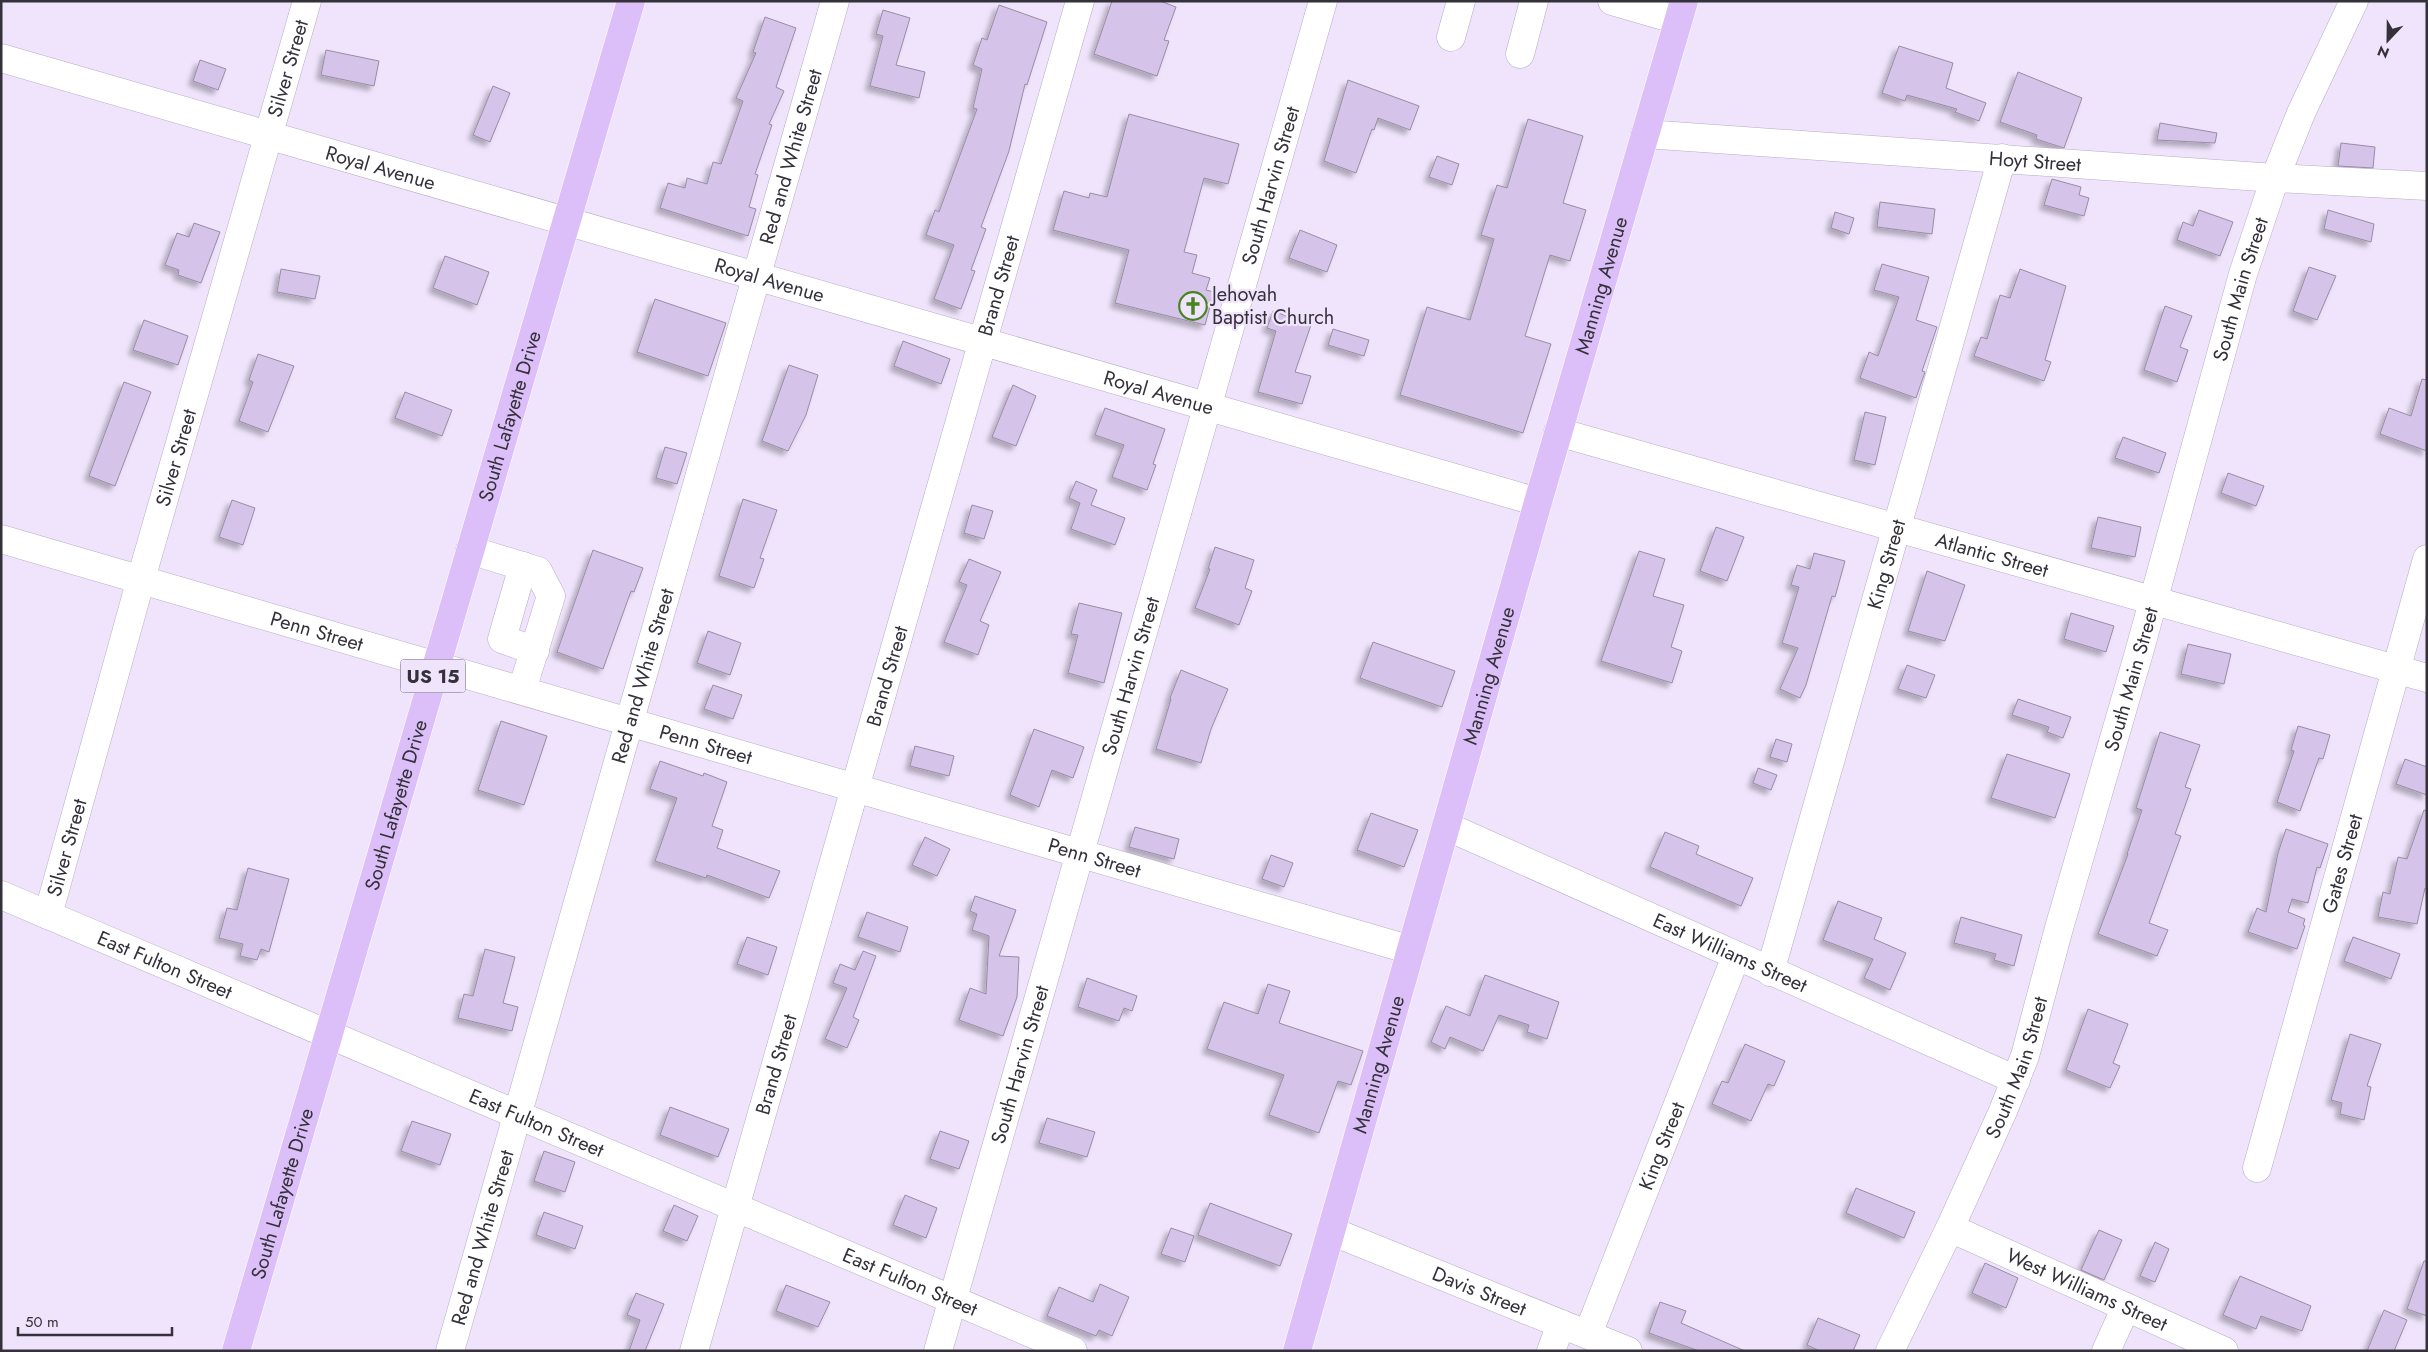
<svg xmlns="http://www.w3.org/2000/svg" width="2428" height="1352" viewBox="0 0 2428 1352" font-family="Jost,sans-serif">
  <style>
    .building { fill: #d5c3e9; stroke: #978da3; filter: url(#shadow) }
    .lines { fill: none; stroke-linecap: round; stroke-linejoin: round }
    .minor-casing { stroke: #b7acc3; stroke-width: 29 }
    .major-casing { stroke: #fff; stroke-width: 29 }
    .minor { stroke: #fff; stroke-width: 28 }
    .major { stroke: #dcbff8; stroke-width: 28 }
    .labels { text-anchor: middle; stroke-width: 4.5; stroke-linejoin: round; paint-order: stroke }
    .shield { fill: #efe4fc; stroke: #6d6774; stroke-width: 1 }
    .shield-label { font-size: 19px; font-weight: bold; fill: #35313a }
    .street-label { font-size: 20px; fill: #35313a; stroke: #efe4fc }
    .poi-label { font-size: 20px; fill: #35313a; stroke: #efe4fc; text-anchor: start }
  </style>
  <defs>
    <filter id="shadow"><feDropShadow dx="-4.5" dy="4.5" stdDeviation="2.5" flood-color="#0004"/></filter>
  </defs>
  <rect width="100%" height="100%" fill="#efe4fc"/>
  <!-- building -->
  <path class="building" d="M1112 1H1160L1176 7 1164 40 1169 41 1157 76 1094 54Z
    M999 5 1047 22 1027 85 1025 84 1009 151 981 227 986 229 971 270 975 271 961 309 934 299 954 245 926 235 935 210 939 212 977 109 973 108 982 69 973 65 982 38 987 40Z
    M883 10 910 18 896 65 925 72 919 98 870 86 883 36 876 34Z
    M765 17 796 28 776 87 784 91 769 124 772 125 755 174 758 175 749 207 756 209 748 236 660 208 668 183 685 188 687 178 707 184 713 162 721 164 743 101 736 98 756 53 753 52Z
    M1899 46 1953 63 1946 88 1986 103 1979 121 1955 112 1957 109 1907 95 1905 101 1882 93Z
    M326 50 379 61 374 86 321 75Z
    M200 60 226 69 218 90 193 81Z
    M2018 72 2082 98 2064 148 2036 139 2037 135 2000 122Z
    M1348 80 1419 106 1410 130 1378 118 1374 130 1372 129 1356 173 1324 161Z
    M493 86 510 93 490 142 473 135Z
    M1129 114 1239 144 1228 184 1204 178 1184 252 1197 255 1192 273 1210 278 1206 290 1214 292 1205 325 1115 303 1129 250 1053 230 1064 191 1089 198 1090 193 1107 197Z
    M1528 119 1583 136 1563 203 1586 210 1570 261 1550 255 1525 336 1551 344 1523 433 1400 395 1427 307 1470 320 1494 239 1481 235 1497 185 1507 188Z
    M2160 123 2217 133 2215 143 2157 140Z
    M2341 143 2375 147 2373 168 2338 166Z
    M1437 156 1459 164 1452 185 1429 177Z
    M2052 179 2081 187 2079 195 2089 198 2084 216 2044 205Z
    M1880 202 1935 209 1932 234 1877 227Z
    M2199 210 2233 222 2220 256 2177 240 2183 222 2193 226Z
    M2328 210 2374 224 2371 242 2324 229Z
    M1835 212 1854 218 1849 234 1831 228Z
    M194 223 220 232 201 283 178 275 179 270 165 265 177 233 189 237Z
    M1300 230 1337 245 1327 272 1289 258Z
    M445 256 489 272 477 305 433 288Z
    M1882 264 1929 277 1916 320 1937 327 1922 371 1925 372 1916 398 1860 378 1869 352 1878 356 1899 297 1874 290Z
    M2309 267 2336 276 2317 320 2293 311Z
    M281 269 320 276 315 299 277 292Z
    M2020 269 2066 286 2045 360 2051 362 2044 381 1974 356 1981 337 1987 339 2000 295 2010 298Z
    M655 299 726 323 708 376 637 352Z
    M2165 306 2192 316 2180 347 2188 350 2177 382 2144 370Z
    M1273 311 1311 325 1295 372 1311 376 1302 404 1258 392 1276 331 1267 328Z
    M144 320 188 336 178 365 133 350Z
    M1333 329 1369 340 1364 356 1328 345Z
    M903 341 950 359 941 384 894 366Z
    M258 354 294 366 268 432 239 421 253 382 249 380Z
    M789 365 818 375 806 415 788 451 762 441Z
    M2422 379 2427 380V451L2380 434 2389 408 2411 416Z
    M124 382 151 392 115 486 89 476Z
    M1013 385 1036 396 1016 446 992 437Z
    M405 392 452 410 442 436 395 418Z
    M1105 408 1165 429 1153 464 1156 465 1147 490 1112 477 1124 445 1095 435Z
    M1865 412 1886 417 1875 465 1854 460Z
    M2123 437 2166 453 2159 473 2115 458Z
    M665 447 687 453 677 484 656 478Z
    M2228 473 2264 486 2256 506 2221 493Z
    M1076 481 1097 490 1091 505 1125 518 1115 545 1071 529 1080 503 1069 498Z
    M743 499 777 510 760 558 764 559 754 588 719 576Z
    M232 500 255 508 243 545 219 537Z
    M972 505 993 511 984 539 964 533Z
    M2098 517 2141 527 2135 557 2091 548Z
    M1716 527 1744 537 1727 581 1700 571Z
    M1215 547 1254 560 1245 588 1252 591 1239 625 1195 608 1210 569H1208Z
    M593 550 643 568 634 592 631 591 603 669 557 652Z
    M1639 551 1665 559 1653 596 1684 605 1671 647 1682 651 1672 683 1601 661Z
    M1814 553 1845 561 1835 597 1832 596 1806 685 1800 698 1780 689 1798 648 1782 643 1799 587 1791 585 1797 565 1810 569Z
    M969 559 1001 572 980 621 989 625 978 655 944 642 967 585 959 582Z
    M1927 571 1965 585 1945 641 1908 631Z
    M1079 603 1122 613 1104 683 1068 673 1078 635 1071 634Z
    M2071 613 2114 626 2106 652 2064 639Z
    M708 631 741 643 730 675 697 663Z
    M1373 642 1455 671 1442 707 1360 678Z
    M2188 644 2231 654 2224 684 2181 674Z
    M1907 665 1935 675 1926 698 1898 689Z
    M1181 670 1228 689 1211 729 1201 763 1156 749 1171 699 1170 698Z
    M713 685 742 695 733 719 704 709Z
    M2018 699 2071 717 2063 738 2047 732 2049 727 2012 715Z
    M501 721 547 736 524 805 478 790Z
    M2298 726 2330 735 2323 759 2319 758 2300 811 2277 802 2294 751 2291 750Z
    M1034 729 1084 747 1073 778 1052 770 1039 807 1010 795Z
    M2160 732 2200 745 2185 787 2191 789 2175 834 2181 836 2149 923 2168 930 2157 956 2098 934 2128 854H2127L2142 810 2136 808Z
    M1776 739 1792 744 1787 762 1770 757Z
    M915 746 954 756 949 776 910 766Z
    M2007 754 2070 774 2055 818 1991 798Z
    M2405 759 2427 767V795L2396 784Z
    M660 761 703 776 704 773 727 782 712 826 723 830 717 848 780 871 769 898 707 875 706 878 655 861 677 798 650 789Z
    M1758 768 1777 775 1771 790 1753 783Z
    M2424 810 2427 811V889L2425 888 2417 924 2378 917 2383 892 2390 894 2398 857 2407 859Z
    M1371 813 1418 830 1404 867 1357 850Z
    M1135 827 1179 839 1174 859 1129 847Z
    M2286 829 2328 844 2320 868 2317 867 2308 903 2292 899 2288 912 2305 919 2303 925 2305 926 2297 949 2248 932 2257 908 2266 912 2278 853Z
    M1665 832 1699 846 1696 854 1753 878 1741 906 1650 867Z
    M925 837 950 849 937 876 912 865Z
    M1271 855 1293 863 1284 887 1262 879Z
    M248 868 289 879 269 952 261 949 257 960 240 956 243 944 219 938 227 908 237 910Z
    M975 896 1016 910 999 956 1019 957 1017 997 1003 1036 959 1020 970 988 986 994 989 936 972 930 977 914 970 911Z
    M1838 901 1882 918 1874 939 1906 953 1890 990 1864 978 1873 959 1823 940Z
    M867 912 908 927 900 952 858 937Z
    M1961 917 2022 935 2014 966 1994 960 1996 954 1954 943Z
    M747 937 777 947 768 975 737 964Z
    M2353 937 2400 954 2391 979 2344 961Z
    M485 949 515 957 503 1003 518 1007 512 1031 458 1018 464 994 473 996Z
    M863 951 876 956 853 1017 859 1020 847 1048 825 1039 847 988 833 983 840 964 855 970Z
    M1485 975 1559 1002 1547 1039 1527 1032 1529 1025 1499 1015 1483 1051 1450 1037 1445 1049 1431 1042 1446 1006 1470 1016Z
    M1087 978 1137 996 1132 1011 1124 1008 1119 1021 1078 1007Z
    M1268 984 1290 991 1279 1023 1363 1051 1351 1085 1338 1081 1319 1133 1269 1115 1284 1075 1207 1049 1224 1002 1258 1014Z
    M2088 1009 2128 1024 2113 1063 2120 1066 2110 1088 2066 1070Z
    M2350 1034 2381 1044 2367 1086 2371 1087 2364 1120 2340 1114 2342 1103 2331 1100Z
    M1745 1044 1785 1061 1774 1086 1768 1084 1751 1121 1712 1104 1722 1081 1728 1083Z
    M670 1107 729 1129 718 1157 660 1135Z
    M1047 1118 1095 1132 1087 1157 1039 1143Z
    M412 1121 451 1134 440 1165 401 1151Z
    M940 1131 969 1141 959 1169 930 1159Z
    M544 1151 575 1162 565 1192 534 1181Z
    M1856 1188 1915 1212 1904 1238 1846 1213Z
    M905 1195 937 1208 926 1238 893 1225Z
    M1210 1203 1292 1234 1280 1266 1198 1235Z
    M674 1205 698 1216 687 1241 663 1231Z
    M544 1212 583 1226 575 1249 536 1235Z
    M1171 1228 1194 1236 1185 1262 1161 1254Z
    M2099 1230 2122 1240 2104 1280 2081 1270Z
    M2155 1242 2169 1249 2155 1282 2140 1276Z
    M2424 1261H2427V1316L2407 1309Z
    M1985 1263 2018 1278 2006 1308 1972 1293Z
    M2240 1276 2311 1306 2302 1331 2261 1316 2256 1329 2223 1315Z
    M1100 1284 1129 1297 1112 1336 1099 1330 1096 1336 1047 1316 1059 1287 1093 1302Z
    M786 1285 830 1302 818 1327 776 1311Z
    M636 1293 664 1304 645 1351H629L640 1320 627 1315Z
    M1660 1302 1686 1311 1681 1323 1745 1351H1699L1649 1333Z
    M2384 1310 2407 1320 2394 1351H2367Z
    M1818 1318 1860 1335 1853 1351H1820L1807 1345Z"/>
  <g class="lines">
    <defs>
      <g id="minor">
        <path d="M1612 1 1678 20"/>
        <path d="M1451 37 1461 1"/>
        <path d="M1520 54 1534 1"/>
        <path id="s1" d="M1 58 1538 502"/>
        <path id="s2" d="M1645 134 2275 178 2427 186"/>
        <path id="s3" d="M1558 432 2427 678"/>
        <path id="s4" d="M1 539 1411 950"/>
        <path d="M470 550 538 571 551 596 522 690"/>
        <path d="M523 566 502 639 535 651"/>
        <path id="s5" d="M1446 826 2016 1080"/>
        <path id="s6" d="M1 895 1073 1351"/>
        <path id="s7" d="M48 915 141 579 307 1"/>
        <path id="s8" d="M1770 972 2002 158"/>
        <path id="s9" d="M2257 1168 2427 559"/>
        <path id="s10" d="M1950 1228 2224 1351"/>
        <path id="s11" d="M1331 1231 1628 1351"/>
        <path id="s12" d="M1588 1334 1736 956"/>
        <path id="s13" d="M450 1351 835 1"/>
        <path id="s14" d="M694 1351 1080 1"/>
        <path id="s15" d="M938 1351 1323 1"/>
        <path d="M1551 1351 1561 1324"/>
        <path id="s16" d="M1890 1351 1950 1228 2003 1111 2025 1056 2059 928 2140 649 2243 274 2275 178 2301 113 2354 1"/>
        <path d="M2106 1351 2126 1307"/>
      </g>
      <g id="major">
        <path id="s17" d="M236 1351 631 1"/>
        <path id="s18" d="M1297 1351 1538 502 1684 1"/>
      </g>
    </defs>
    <!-- minor casing -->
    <use href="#minor" class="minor-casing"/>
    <!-- major casing -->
    <use href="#major" class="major-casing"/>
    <!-- minor -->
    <use href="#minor" class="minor"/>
    <!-- major -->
    <use href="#major" class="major"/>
  </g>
  <!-- icons -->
  <defs>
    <symbol id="church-ring" viewBox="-11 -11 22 22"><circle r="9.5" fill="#efe4fc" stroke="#478321" stroke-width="1.5"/><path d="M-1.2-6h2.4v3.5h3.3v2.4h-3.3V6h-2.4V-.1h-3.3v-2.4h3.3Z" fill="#478321"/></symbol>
  </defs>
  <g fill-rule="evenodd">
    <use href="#church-ring" x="1177" y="290" width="32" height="32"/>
  </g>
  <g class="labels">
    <!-- shield labels -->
    <rect class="shield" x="400.5" y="659.5" width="65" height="33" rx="4"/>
    <g class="shield-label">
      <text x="433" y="683">US 15</text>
    </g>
    <!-- street labels -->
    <g class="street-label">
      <text dy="7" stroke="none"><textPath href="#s7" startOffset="880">Silver Street</textPath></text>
      <text dy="7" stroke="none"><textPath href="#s13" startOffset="1242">Red and White Street</textPath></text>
      <text dy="7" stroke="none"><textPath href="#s2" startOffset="391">Hoyt Street</textPath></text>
      <text dy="7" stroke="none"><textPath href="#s1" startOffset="395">Royal Avenue</textPath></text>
      <text dy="7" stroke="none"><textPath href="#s15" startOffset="1212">South Harvin Street</textPath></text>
      <text dy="7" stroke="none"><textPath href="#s1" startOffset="800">Royal Avenue</textPath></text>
      <text dy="7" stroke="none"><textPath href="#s14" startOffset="1108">Brand Street</textPath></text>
      <text dy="7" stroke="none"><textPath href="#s18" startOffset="1108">Manning Avenue</textPath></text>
      <text dy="7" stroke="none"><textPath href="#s16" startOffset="1121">South Main Street</textPath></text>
      <text dy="7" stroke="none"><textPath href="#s1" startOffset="1205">Royal Avenue</textPath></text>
      <text dy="7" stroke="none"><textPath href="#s17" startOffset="974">South Lafayette Drive</textPath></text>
      <text dy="7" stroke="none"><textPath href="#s7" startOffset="475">Silver Street</textPath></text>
      <text dy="7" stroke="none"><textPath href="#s3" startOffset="451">Atlantic Street</textPath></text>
      <text dy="7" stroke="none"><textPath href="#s8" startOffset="424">King Street</textPath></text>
      <text dy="7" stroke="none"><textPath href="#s4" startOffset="329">Penn Street</textPath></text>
      <text dy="7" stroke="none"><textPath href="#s18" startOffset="702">Manning Avenue</textPath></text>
      <text dy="7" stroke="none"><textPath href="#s13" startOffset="702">Red and White Street</textPath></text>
      <text dy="7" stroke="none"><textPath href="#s14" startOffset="702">Brand Street</textPath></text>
      <text dy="7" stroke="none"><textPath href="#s15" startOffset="702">South Harvin Street</textPath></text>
      <text dy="7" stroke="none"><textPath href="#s16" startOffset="716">South Main Street</textPath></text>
      <text dy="7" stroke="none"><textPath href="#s4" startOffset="734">Penn Street</textPath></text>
      <text dy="7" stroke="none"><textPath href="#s17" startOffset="569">South Lafayette Drive</textPath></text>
      <text dy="7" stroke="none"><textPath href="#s7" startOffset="70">Silver Street</textPath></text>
      <text dy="7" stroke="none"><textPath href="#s4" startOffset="1139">Penn Street</textPath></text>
      <text dy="7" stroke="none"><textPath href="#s9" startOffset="316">Gates Street</textPath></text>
      <text dy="7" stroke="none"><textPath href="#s5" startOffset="311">East Williams Street</textPath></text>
      <text dy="7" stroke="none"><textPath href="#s6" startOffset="178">East Fulton Street</textPath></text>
      <text dy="7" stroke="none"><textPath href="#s14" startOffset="298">Brand Street</textPath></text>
      <text dy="7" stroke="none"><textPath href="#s15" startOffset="298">South Harvin Street</textPath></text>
      <text dy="7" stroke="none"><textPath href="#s18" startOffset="298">Manning Avenue</textPath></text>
      <text dy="7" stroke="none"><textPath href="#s16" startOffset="311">South Main Street</textPath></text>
      <text dy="7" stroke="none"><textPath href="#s6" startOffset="582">East Fulton Street</textPath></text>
      <text dy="7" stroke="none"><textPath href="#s12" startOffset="202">King Street</textPath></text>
      <text dy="7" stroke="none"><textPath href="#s17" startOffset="164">South Lafayette Drive</textPath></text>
      <text dy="7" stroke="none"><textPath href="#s13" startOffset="118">Red and White Street</textPath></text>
      <text dy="7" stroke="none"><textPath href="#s6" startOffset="988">East Fulton Street</textPath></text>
      <text dy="7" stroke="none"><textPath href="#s10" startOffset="150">West Williams Street</textPath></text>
      <text dy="7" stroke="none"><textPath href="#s11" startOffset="160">Davis Street</textPath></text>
    </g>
    <!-- poi labels -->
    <g class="poi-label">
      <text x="1212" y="301">Jehovah<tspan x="1212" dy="23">Baptist Church</tspan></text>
    </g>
  </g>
  <!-- border -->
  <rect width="2428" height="1352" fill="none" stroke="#35313a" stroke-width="5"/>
  <!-- north arrow -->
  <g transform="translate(2388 40) rotate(202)" stroke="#efe4fc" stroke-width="4" paint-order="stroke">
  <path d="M0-4L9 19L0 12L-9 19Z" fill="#35313a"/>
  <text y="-8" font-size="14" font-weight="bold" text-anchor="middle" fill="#35313a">N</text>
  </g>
  <!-- scale -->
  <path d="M18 1327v8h154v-8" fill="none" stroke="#35313a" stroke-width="2.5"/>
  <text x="25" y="1327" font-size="15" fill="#35313a" stroke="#efe4fc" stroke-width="4" paint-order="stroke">50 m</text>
</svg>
